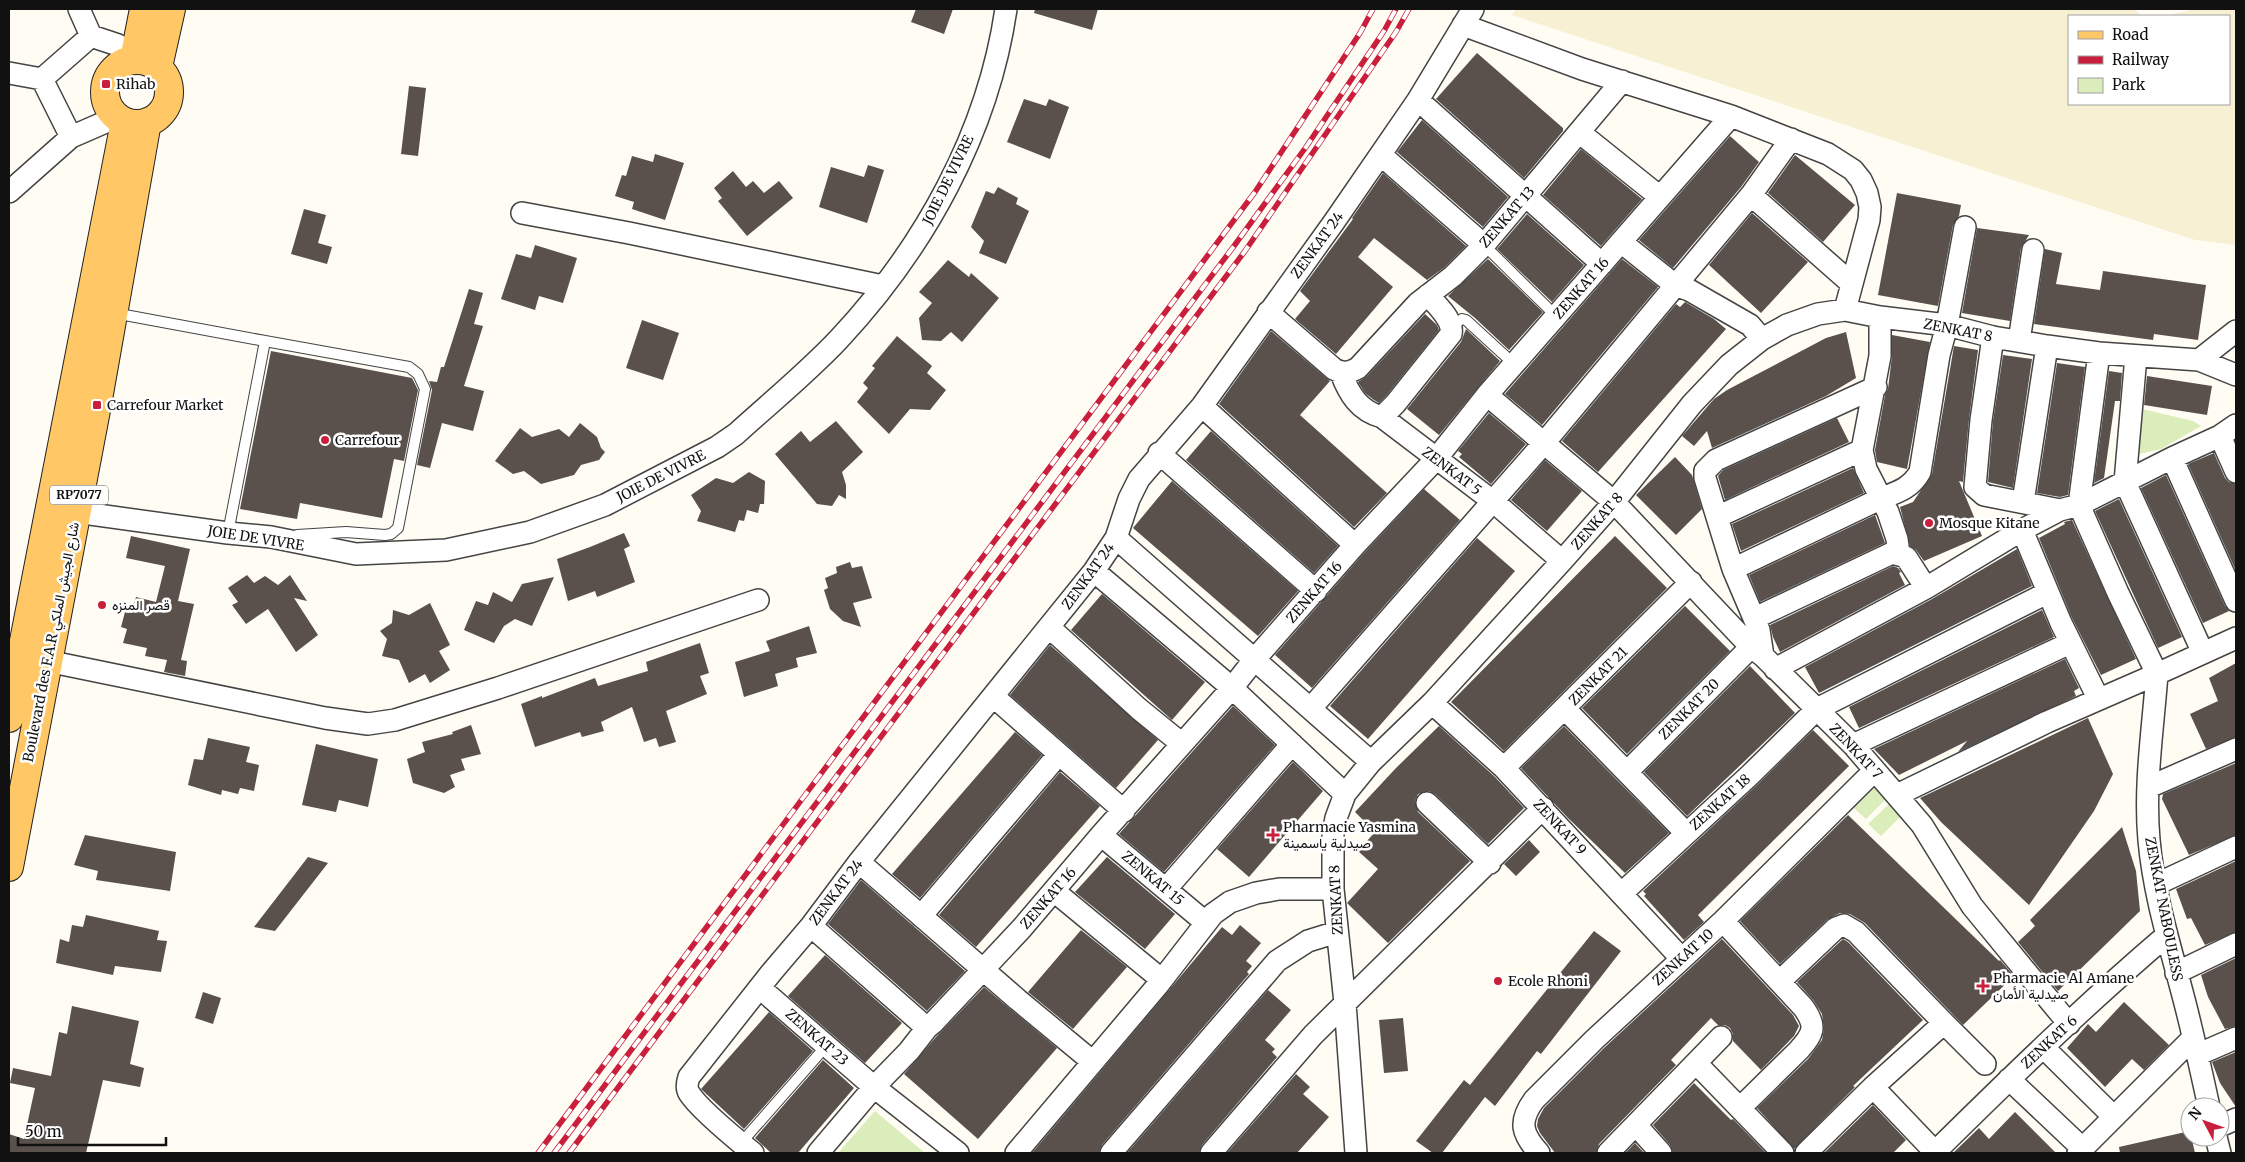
<svg xmlns="http://www.w3.org/2000/svg" width="2245" height="1162" viewBox="0 0 2245 1162" font-family="Merriweather,Vazirmatn,serif">
  <style>
    .farmland { fill: #f7f0d2 }
    .green { fill: #daedbb }
    .building { fill: #5a504c }
    .lines { fill: none; stroke-linecap: round; stroke-linejoin: round }
    .lane-casing { stroke: #444; stroke-width: 12 }
    .street-casing { stroke: #444; stroke-width: 24 }
    .primary-casing { stroke: #222; stroke-width: 30 }
    .path { stroke: #333; stroke-width: 3; stroke-dasharray: 5 2.5; stroke-linecap: butt }
    .lane { stroke: #fff; stroke-width: 10 }
    .street { stroke: #fff; stroke-width: 21 }
    .primary { stroke: #ffc765; stroke-width: 28 }
    .rail-casing { stroke: #ca1f3c; stroke-width: 5.5 }
    .rail { stroke: #fff; stroke-width: 4; stroke-dasharray: 11; stroke-linecap: butt }
    .poi-dot { fill: #ca1f3c; stroke: #fff; stroke-width: 2 }
    .labels { text-anchor: middle; stroke-width: 5; stroke-linejoin: round; paint-order: stroke }
    .shield { fill: #fff; stroke: #585858; stroke-width: 1 }
    .shield-label { font-size: 12px; font-weight: bold; fill: #111 }
    .poi-label { font-size: 14px; fill: #111; stroke: #fff; text-anchor: start }
    .street-label { font-size: 14px; fill: #111; stroke: #fff }
  </style>
  <rect width="100%" height="100%" fill="#fffcf4"/>
  <!-- farmland -->
  <path class="farmland" d="M1516 9H2135L2140 16H2069V104H2229V16H2165L2195 9H2236V245L2195 240 1512 15Z"/>
  <!-- green -->
  <path class="green" d="M2138 408 2193 421 2201 426 2161 449 2135 455Z
    M1868 782 1886 799 1866 819 1847 802Z
    M1890 803 1903 814 1881 836 1868 824Z
    M875 1111 925 1153H838Z"/>
  <!-- building -->
  <path class="building" d="M916 9H953L944 34 911 22Z
    M1035 9H1098L1092 30 1034 13Z
    M1477 53 1563 128V131L1524 178 1436 99Z
    M409 86 426 88 418 156 401 154Z
    M1024 99 1046 106 1049 99 1069 107 1050 159 1007 142Z
    M1422 120 1508 197 1483 227 1397 152Z
    M1730 136 1759 162 1741 187 1673 268 1639 240Z
    M1581 149 1642 199 1601 246 1543 195Z
    M655 154 684 163 665 220 632 209 634 202 615 196 622 175 626 176 632 156 653 162Z
    M1795 155 1855 205 1823 242 1768 193Z
    M868 165 884 170 867 223 819 207 831 167 864 177Z
    M733 171 746 187 753 181 764 193 779 181 793 198 747 236 718 201 722 198 714 188Z
    M1383 173 1466 246 1445 267 1427 280 1374 238 1358 257 1393 287 1336 354 1295 319 1310 301 1300 291 1353 219 1352 218Z
    M998 187 1018 198 1016 204 1029 211 1006 264 979 253 984 241 971 227 986 191 994 194Z
    M1897 193 1961 205 1959 216 1953 225 1938 306 1878 295Z
    M304 209 326 215 318 243 332 247 327 264 291 254Z
    M1752 213 1808 262 1761 313 1709 265Z
    M1527 214 1584 265 1552 302 1497 249Z
    M1977 228 2029 235 2021 248 2010 321 1962 313Z
    M535 245 577 258 563 303 539 296 535 310 501 299 516 254 531 258Z
    M2045 249 2062 253 2056 284 2100 290 2103 271 2206 285 2198 340 2154 334 2153 340 2034 324Z
    M1488 259 1543 312 1509 350 1475 318 1448 296Z
    M1622 259 1658 287 1542 425 1505 394Z
    M948 260 969 277 971 273 999 298 962 342 951 332 941 341 922 340 919 318 932 303 919 292Z
    M469 289 483 293 474 324 483 326 464 386 484 391 473 431 442 423 430 468 417 465 432 390 429 381 437 382 441 367H444Z
    M1685 302 1714 319 1726 329 1598 472 1562 441 1676 304 1680 307Z
    M1425 314 1437 325 1439 330 1386 396 1379 403 1374 400 1365 393 1358 382 1367 376Z
    M642 320 679 333 663 380 626 368Z
    M1466 329 1500 361 1439 435 1407 409 1461 342Z
    M1271 331 1330 381 1300 415 1387 493 1354 527 1219 404Z
    M1846 332 1856 378 1826 396 1712 448 1707 431 1694 446 1682 436 1714 399 1727 390 1826 338Z
    M1892 335 1930 342 1907 469 1877 462 1875 450 1885 395 1888 389 1892 356Z
    M897 336 932 366 927 373 946 390 930 410 910 409 889 434 857 402 868 388 863 383 875 368 872 366Z
    M1954 346 1978 350 1969 419 1963 482 1959 481 1982 536 1924 561 1916 550 1910 546 1900 507 1913 502 1932 474Z
    M271 351 412 378 418 390 404 461 394 459 382 518 300 503 297 519 240 509Z
    M2003 355 2032 359 2013 488 1988 482 1993 421Z
    M2057 363 2085 367 2068 495 2060 497 2037 493Z
    M2109 371 2122 373 2120 401H2115L2104 478 2094 483Z
    M2147 376 2212 386 2207 415 2144 405Z
    M1489 413 1526 444 1491 484 1459 457 1462 454 1458 451Z
    M1837 418 1849 442 1725 500 1718 476 1723 470Z
    M836 421 863 452 842 472 846 485V499L839 495 832 506 817 504 775 454 801 431 810 442Z
    M580 423 597 437 601 448 605 452 599 460 581 465 574 475 541 484 524 471 513 474 495 461 520 428 532 437 559 429 569 437Z
    M1211 431 1338 546 1314 573 1186 460Z
    M2214 453 2225 478 2229 482 2236 484V571L2188 464Z
    M1675 457 1692 475 1702 509 1676 535 1636 495Z
    M1545 460 1582 491 1547 531 1511 500Z
    M1853 468 1864 493 1741 551 1732 524Z
    M749 472 765 481 764 504H760L758 513 747 510 744 521 739 520 735 532 697 521 701 511 691 495 716 478 733 483Z
    M2166 475 2225 606 2229 611 2203 623 2141 488Z
    M1172 481 1298 591 1258 636 1133 528Z
    M1424 489 1460 520 1312 688 1275 655 1364 553Z
    M2119 499 2182 637 2158 648 2095 511Z
    M1875 515 1885 543 1760 602 1749 575Z
    M2072 520 2136 659 2101 675 2072 618 2039 538 2065 524 2064 522Z
    M624 533 630 546 624 549 635 582 597 597 595 591 568 601 557 559 590 547Z
    M131 536 190 549 178 601 194 604 181 660 187 661 185 676 164 672 167 660 145 656 147 648 123 643 127 629 121 627 125 612 132 613 136 597 156 602 165 566 126 558Z
    M1615 536 1667 588 1504 751 1451 702Z
    M1477 538 1515 571 1368 739 1330 706Z
    M2017 549 2032 586 1819 693 1805 667 1932 599Z
    M850 562 852 568 862 566 872 598 853 603 861 627 843 621 830 609 824 590 828 588 825 578 837 573 836 567Z
    M1893 566 1898 568 1901 572 1899 573 1905 585 1780 652 1773 637 1770 625Z
    M247 575 254 583 265 576 278 585 290 575 307 601 294 598 318 635 296 652 268 609 246 624 232 605 238 602 228 588Z
    M554 577 532 626 515 619 504 626 494 643 464 630 476 601 488 605 493 592 512 602 522 584Z
    M1102 594 1205 682 1172 720 1071 630Z
    M430 603 450 645 439 651 450 670 430 683 425 674 409 683 399 660 382 656 387 639 380 631 392 623 393 610 409 615Z
    M1685 606 1730 651 1627 754 1582 708Z
    M2042 610 2054 637 1859 728 1849 707Z
    M809 626 817 653 796 658 798 667 775 674 778 686 744 697 735 662 770 651 766 641Z
    M700 643 709 673 700 676 707 694 666 711 676 742 659 747 656 738 644 742 632 707 601 722 604 731 582 737 580 732 535 747 521 704 542 696V698L595 678 598 686 648 671 646 662Z
    M1050 645 1158 740 1116 788 1010 695Z
    M2065 659 2079 688 2074 691 2076 696 1958 752 1967 741 1899 775 1874 749Z
    M2236 663V737L2206 749 2190 714 2218 701 2209 678Z
    M1750 666 1795 713 1687 816 1644 772Z
    M1233 706 1275 745 1164 872 1119 834Z
    M2088 718 2113 774 2094 811 2029 905 1941 822 1920 798Z
    M471 725 481 754 461 759 465 770 450 775 455 787 444 793 413 783 407 759 425 752 422 742 453 734 452 732Z
    M1439 726 1495 777 1524 808 1488 844 1435 794 1429 791 1418 794 1415 801 1418 812 1470 861 1388 943 1347 903 1378 869 1358 851 1375 832 1355 812 1396 768Z
    M1564 726 1669 833 1625 873 1568 818 1521 768Z
    M1813 730 1849 766 1698 915 1704 922 1684 940 1644 896 1646 894 1643 891 1758 784Z
    M1015 732 1042 755 920 898 892 874Z
    M208 738 250 747 246 762 259 765 254 791 240 788 238 794 222 790 221 795 188 785 194 759 203 760Z
    M316 744 378 759 368 807 339 800 336 812 302 805Z
    M1293 762 1323 791 1249 877 1217 849Z
    M2236 763V835L2189 855 2162 799 2163 794Z
    M1060 772 1100 806 976 947 939 915Z
    M1848 815 1999 961 2000 960 2014 976 1963 1025 1865 923 1850 914 1840 913 1828 919 1780 964 1740 921Z
    M2122 827 2136 871 2140 911 2058 991 2018 942 2035 926 2030 920Z
    M85 835 176 852 170 891 96 880 98 871 74 865Z
    M1529 840 1540 852 1516 876 1504 864Z
    M308 857 328 863 275 931 254 927Z
    M1107 857 1175 914 1145 949 1075 892Z
    M2236 861V932L2205 945 2191 918 2187 919 2176 889Z
    M861 880 965 971 927 1011 828 924Z
    M86 915 159 931 157 940 167 941 161 972 115 966 113 975 56 963 60 939 69 942 72 925 83 927Z
    M1240 925 1261 943 1246 961 1252 966 1247 972 1249 974 1102 1145 1099 1153H1032L1222 927 1232 935Z
    M1081 930 1127 967 1073 1029 1028 992Z
    M1594 931 1621 951 1541 1054 1537 1051 1495 1106 1485 1097 1442 1153H1433L1416 1141 1464 1080 1470 1085Z
    M1722 939 1793 1015 1799 1026 1794 1036 1761 1070 1733 1041V1034L1730 1028 1725 1025H1718L1711 1018 1671 1060 1676 1065 1599 1144 1596 1153H1555L1540 1133 1537 1126 1538 1119 1544 1108 1604 1048Z
    M1843 939 1848 942 1923 1020 1853 1086 1855 1087 1794 1149 1757 1108 1808 1059 1822 1040 1824 1029 1822 1014 1813 1000 1797 982Z
    M825 955 902 1023 865 1063 788 996Z
    M2236 958V1026L2225 1029 2208 997 2201 975Z
    M984 987 1057 1048 978 1139 904 1074 936 1037Z
    M1268 990 1291 1010 1265 1040 1275 1049 1272 1052 1277 1057 1202 1145 1199 1153H1127Z
    M203 992 221 998 213 1024 195 1018Z
    M2124 1002 2169 1045 2144 1070 2132 1059 2105 1087 2067 1048 2088 1024 2096 1032Z
    M72 1006 139 1021 130 1064 144 1068 140 1087 103 1080 86 1153H9V1134L24 1139 35 1088 10 1083 13 1068 51 1076 59 1032 67 1034Z
    M769 1012 813 1051 744 1129 701 1089Z
    M1403 1018 1408 1071 1384 1073 1379 1020Z
    M2236 1052V1107L2220 1083 2212 1062Z
    M823 1060 854 1088 798 1153H771L755 1138Z
    M1296 1074 1310 1087 1303 1094 1329 1117 1297 1153H1227Z
    M1694 1083 1731 1120 1733 1119 1766 1153H1673L1670 1145 1653 1125Z
    M1873 1105 1906 1140 1893 1153H1824Z
    M2015 1112 2056 1153H1953L1979 1128 1989 1139Z
    M2190 1131 2195 1153H2120L2119 1147Z
    M1635 1143 1644 1153H1625Z"/>
  <g class="lines">
    <defs>
      <path id="lane" d="M1484 245 1556 316
        M114 313 265 341 228 533
        M1452 326 1462 319 1466 320 1514 364
        M265 341 409 367 418 374 425 389 398 528 391 534 385 535 346 532 297 535
        M741 1143 827 1045"/>
      <path id="street" d="M79 9 91 36
        M1463 25 1582 69 1731 116 1828 154 1853 170 1861 180 1867 193 1870 207 1869 220 1845 310
        M9 73 42 79
        M1418 100 1602 264
        M117 117 71 137 42 79 91 36 118 45 129 61
        M1579 132 1660 197
        M1381 155 1484 245
        M9 192 71 137
        M1751 195 1852 284
        M522 213 629 233 883 286
        M1621 242 1675 285 1689 290 1750 325 1762 339
        M1428 295C1437 306 1454 320 1451 334L1395 404 1382 417 1494 502 1562 561
        M1268 312 1334 369C1343 374 1349 373 1358 368L1418 303 1453 276 1484 245 1622 81
        M1880 317V356L1862 450 1866 469 1888 512 1897 539 1899 554
        M1993 337 1981 420 1975 487 1984 495 2060 510
        M2019 341 2033 250
        M2136 356 2125 482 2203 653
        M2199 360 2236 331
        M1341 373C1349 394 1359 411 1382 417
        M1487 395 1614 502 1751 647 1763 656 1853 745 1910 811 1922 825 1972 906 2069 1024
        M1202 406 1355 545
        M2220 436 2236 472
        M1159 453 1316 591
        M2172 458 2236 601
        M2023 502 2047 346
        M76 512 228 533 271 537 356 554 446 550 530 532 605 505 717 447 736 434C770 403 807 373 839 339 924 248 988 133 1006 9
        M1717 517 1862 450
        M2022 530 2061 623 2098 698
        M1116 538 1371 762
        M1733 569 1882 498C1898 492 1911 488 1920 472L1939 355 1947 325 1965 227
        M1094 571 1232 688 1345 794
        M1755 618 1892 553 1906 557 1926 588
        M1050 628 1139 709 1182 744
        M1763 656 1759 630 1733 569 1705 478V471L1716 460 1876 387
        M47 661 325 718 368 724 395 720 498 688 758 600
        M1775 669 1926 588 2022 530 2060 510 2079 505 2172 458 2220 436 2236 425
        M993 696 1124 811
        M1432 703 1504 768 1681 958
        M1311 708 1544 443 1751 195 1791 139
        M1565 709 1686 833
        M1853 745 2070 643
        M1504 768 1691 582
        M1627 772 1751 647
        M2149 787 2236 749
        M1897 795 2047 722 2157 674 2118 593 2079 505 2099 353
        M1427 803 1490 863
        M1101 835 1205 922
        M859 862 1018 1000 1093 1062
        M2157 884 2236 847
        M1166 889 1292 744
        M1054 891 1162 980
        M1622 893 1750 775 1817 709 2047 593
        M921 916 1059 754
        M1723 921 1803 1007C1817 1026 1814 1033 1799 1050L1740 1108
        M811 926 927 1028 933 1023 1022 928 1101 835 1232 688 1254 660 1355 545 1436 459 1487 395 1731 116
        M2176 973 2236 944
        M1780 981 1836 928 1844 925 1856 932 1944 1023 1873 1087 1806 1153
        M760 988 874 1087 958 1153
        M1944 1023 1985 1064
        M2043 1047 2113 1116
        M2197 1055 2236 1038
        M1696 1063 1783 1153
        M2009 1079 2083 1149
        M1873 1087 1935 1152
        M2209 1107C2202 1075 2195 1043 2187 1011 2173 955 2154 898 2149 840 2144 786 2153 728 2157 674L2236 638
        M1636 1125 1661 1153
        M2220 1126 2236 1119
        M2216 1137 2220 1153
        M753 1153C737 1140 699 1109 689 1093 686 1088 687 1083 689 1077L771 973 811 926 859 862 1094 571 1116 538 1129 499 1139 479 1202 406 1334 222 1418 100 1473 9
        M818 1153 874 1087 909 1051 927 1028
        M1016 1153 1158 985 1213 914 1230 902 1256 893 1279 889H1333
        M1111 1153 1277 961 1308 941 1337 932
        M1211 1153 1313 1035 1543 808
        M1356 1153 1345 1003 1333 889V834L1336 818 1345 794 1371 762 1432 703 1562 561 1614 502 1692 404 1729 365 1762 339 1787 325 1818 314 1845 310 1880 317 1947 325 1993 337 2047 346 2099 353 2199 360 2236 375
        M1539 1153C1522 1134 1518 1122 1534 1100L1595 1039 1723 921 1874 771
        M1608 1153 1721 1037
        M1934 1153C2010 1078 2086 1004 2167 935
        M2078 1153 2193 1038"/>
      <path id="primary" d="M134 60 144 9
        M105 92a32 32 0 1 1 64 0a32 32 0 1 1-64 0Z
        M158 67 171 9
        M9 718 125 122
        M9 867 97 405 147 122"/>
    </defs>
    <!-- lane casing -->
    <use href="#lane" class="lane-casing"/>
    <!-- street casing -->
    <use href="#street" class="street-casing"/>
    <!-- primary casing -->
    <use href="#primary" class="primary-casing"/>
    <!-- path -->
    <path class="path" d="M94 105C93 88 95 76 104 62"/>
    <!-- lane -->
    <use href="#lane" class="lane"/>
    <!-- street -->
    <use href="#street" class="street"/>
    <!-- primary -->
    <use href="#primary" class="primary"/>
    <defs>
      <path id="rail" d="M538 1153 1255 192 1360 33 1373 9
        M554 1153 1234 246 1306 147 1384 31 1396 9
        M569 1153 1245 251 1396 32 1409 9"/>
    </defs>
    <!-- rail casing -->
    <use href="#rail" class="rail-casing"/>
    <!-- rail -->
    <use href="#rail" class="rail"/>
  </g>
  <!-- markers -->
  <g class="poi-dot">
    <rect x="101" y="79" width="10" height="10" rx="2.5"/>
    <rect x="92" y="400" width="10" height="10" rx="2.5"/>
    <circle cx="325" cy="440" r="5"/>
    <circle cx="1929" cy="523" r="5"/>
    <circle cx="102" cy="605" r="5"/>
    <path d="M1270.5 827.5h5v5h5v5h-5v5h-5v-5h-5v-5h5z"/>
    <circle cx="1498" cy="981" r="5"/>
    <path d="M1980.5 978.5h5v5h5v5h-5v5h-5v-5h-5v-5h5z"/>
  </g>
  <g class="labels">
    <!-- shield labels -->
    <rect class="shield" x="50" y="485.5" width="58" height="19" rx="4"/>
    <g class="shield-label">
      <text x="79" y="499">RP7077</text>
    </g>
    <!-- poi labels -->
    <g class="poi-label">
      <text x="116" y="89">Rihab</text>
      <text x="107" y="410">Carrefour Market</text>
      <text x="335" y="445">Carrefour</text>
      <text x="1939" y="528">Mosque Kitane</text>
      <text x="112" y="610">قصر المنزه</text>
      <text x="1283" y="832">Pharmacie Yasmina<tspan x="1283" dy="16">صيدلية ياسمينة</tspan></text>
      <text x="1993" y="983">Pharmacie Al Amane<tspan x="1993" dy="16">صيدلية الأمان</tspan></text>
      <text x="1508" y="986">Ecole Rhoni</text>
    </g>
    <!-- street labels -->
    <g class="street-label">
      <text transform="translate(948 180) rotate(-64)" y="5">JOIE DE VIVRE</text>
      <text transform="translate(1507 217) rotate(-49)" y="5">ZENKAT 13</text>
      <text transform="translate(1317 245) rotate(-54)" y="5">ZENKAT 24</text>
      <text transform="translate(1581 288) rotate(-49)" y="5">ZENKAT 16</text>
      <text transform="translate(1958 330) rotate(11)" y="5">ZENKAT 8</text>
      <text transform="translate(1452 471) rotate(37)" y="5">ZENKAT 5</text>
      <text transform="translate(661 476) rotate(-27)" y="5">JOIE DE VIVRE</text>
      <text transform="translate(1597 521) rotate(-49)" y="5">ZENKAT 8</text>
      <text transform="translate(256 538) rotate(9)" y="5">JOIE DE VIVRE</text>
      <text transform="translate(1088 576) rotate(-54)" y="5">ZENKAT 24</text>
      <text transform="translate(1314 592) rotate(-49)" y="5">ZENKAT 16</text>
      <text transform="translate(51 642) rotate(-79)" y="5">Boulevard des F.A.R شارع الجيش الملكي</text>
      <text transform="translate(1598 676) rotate(-45)" y="5">ZENKAT 21</text>
      <text transform="translate(1689 709) rotate(-45)" y="5">ZENKAT 20</text>
      <text transform="translate(1856 751) rotate(47)" y="5">ZENKAT 7</text>
      <text transform="translate(1720 802) rotate(-42)" y="5">ZENKAT 18</text>
      <text transform="translate(1560 827) rotate(47)" y="5">ZENKAT 9</text>
      <text transform="translate(1153 878) rotate(40)" y="5">ZENKAT 15</text>
      <text transform="translate(836 892) rotate(-53)" y="5">ZENKAT 24</text>
      <text transform="translate(1048 898) rotate(-49)" y="5">ZENKAT 16</text>
      <text transform="translate(1336 900) rotate(-93)" y="5">ZENKAT 8</text>
      <text transform="translate(2164 909) rotate(79)" y="5">ZENKAT NABOULESS</text>
      <text transform="translate(1683 957) rotate(-42)" y="5">ZENKAT 10</text>
      <text transform="translate(817 1037) rotate(41)" y="5">ZENKAT 23</text>
      <text transform="translate(2049 1042) rotate(-43)" y="5">ZENKAT 6</text>
    </g>
  </g>
  <!-- border -->
  <rect width="2245" height="1162" fill="none" stroke="#111111" stroke-width="20"/>
  <!-- legend -->
  <rect x="2068" y="15" width="162" height="90" fill="#ffffff" stroke="#a0a0a0"/>
  <rect x="2078" y="31" width="25" height="8" fill="#ffc765" stroke="#a0a0a0"/>
  <text x="2112" y="40" font-size="15" fill="#111111">Road</text>
  <rect x="2078" y="56" width="25" height="8" fill="#ca1f3c" stroke="#a0a0a0"/>
  <text x="2112" y="65" font-size="15" fill="#111111">Railway</text>
  <rect x="2078" y="78" width="25" height="15" fill="#daedbb" stroke="#a0a0a0"/>
  <text x="2112" y="90" font-size="15" fill="#111111">Park</text>
  <!-- north arrow -->
  <g transform="translate(2205 1122) rotate(311)"><circle r="24" fill="#ffffff" stroke="#a0a0a0"/>
  <path d="M0-4L9 19L0 12L-9 19Z" fill="#ca1f3c"/>
  <text y="-8" font-size="14" font-weight="bold" text-anchor="middle" fill="#111111">N</text>
  </g>
  <!-- scale -->
  <path d="M18 1137v8h148v-8" fill="none" stroke="#111111" stroke-width="2.5"/>
  <text x="25" y="1137" font-size="15" fill="#111111" stroke="#ffffff" stroke-width="4" paint-order="stroke">50 m</text>
</svg>
